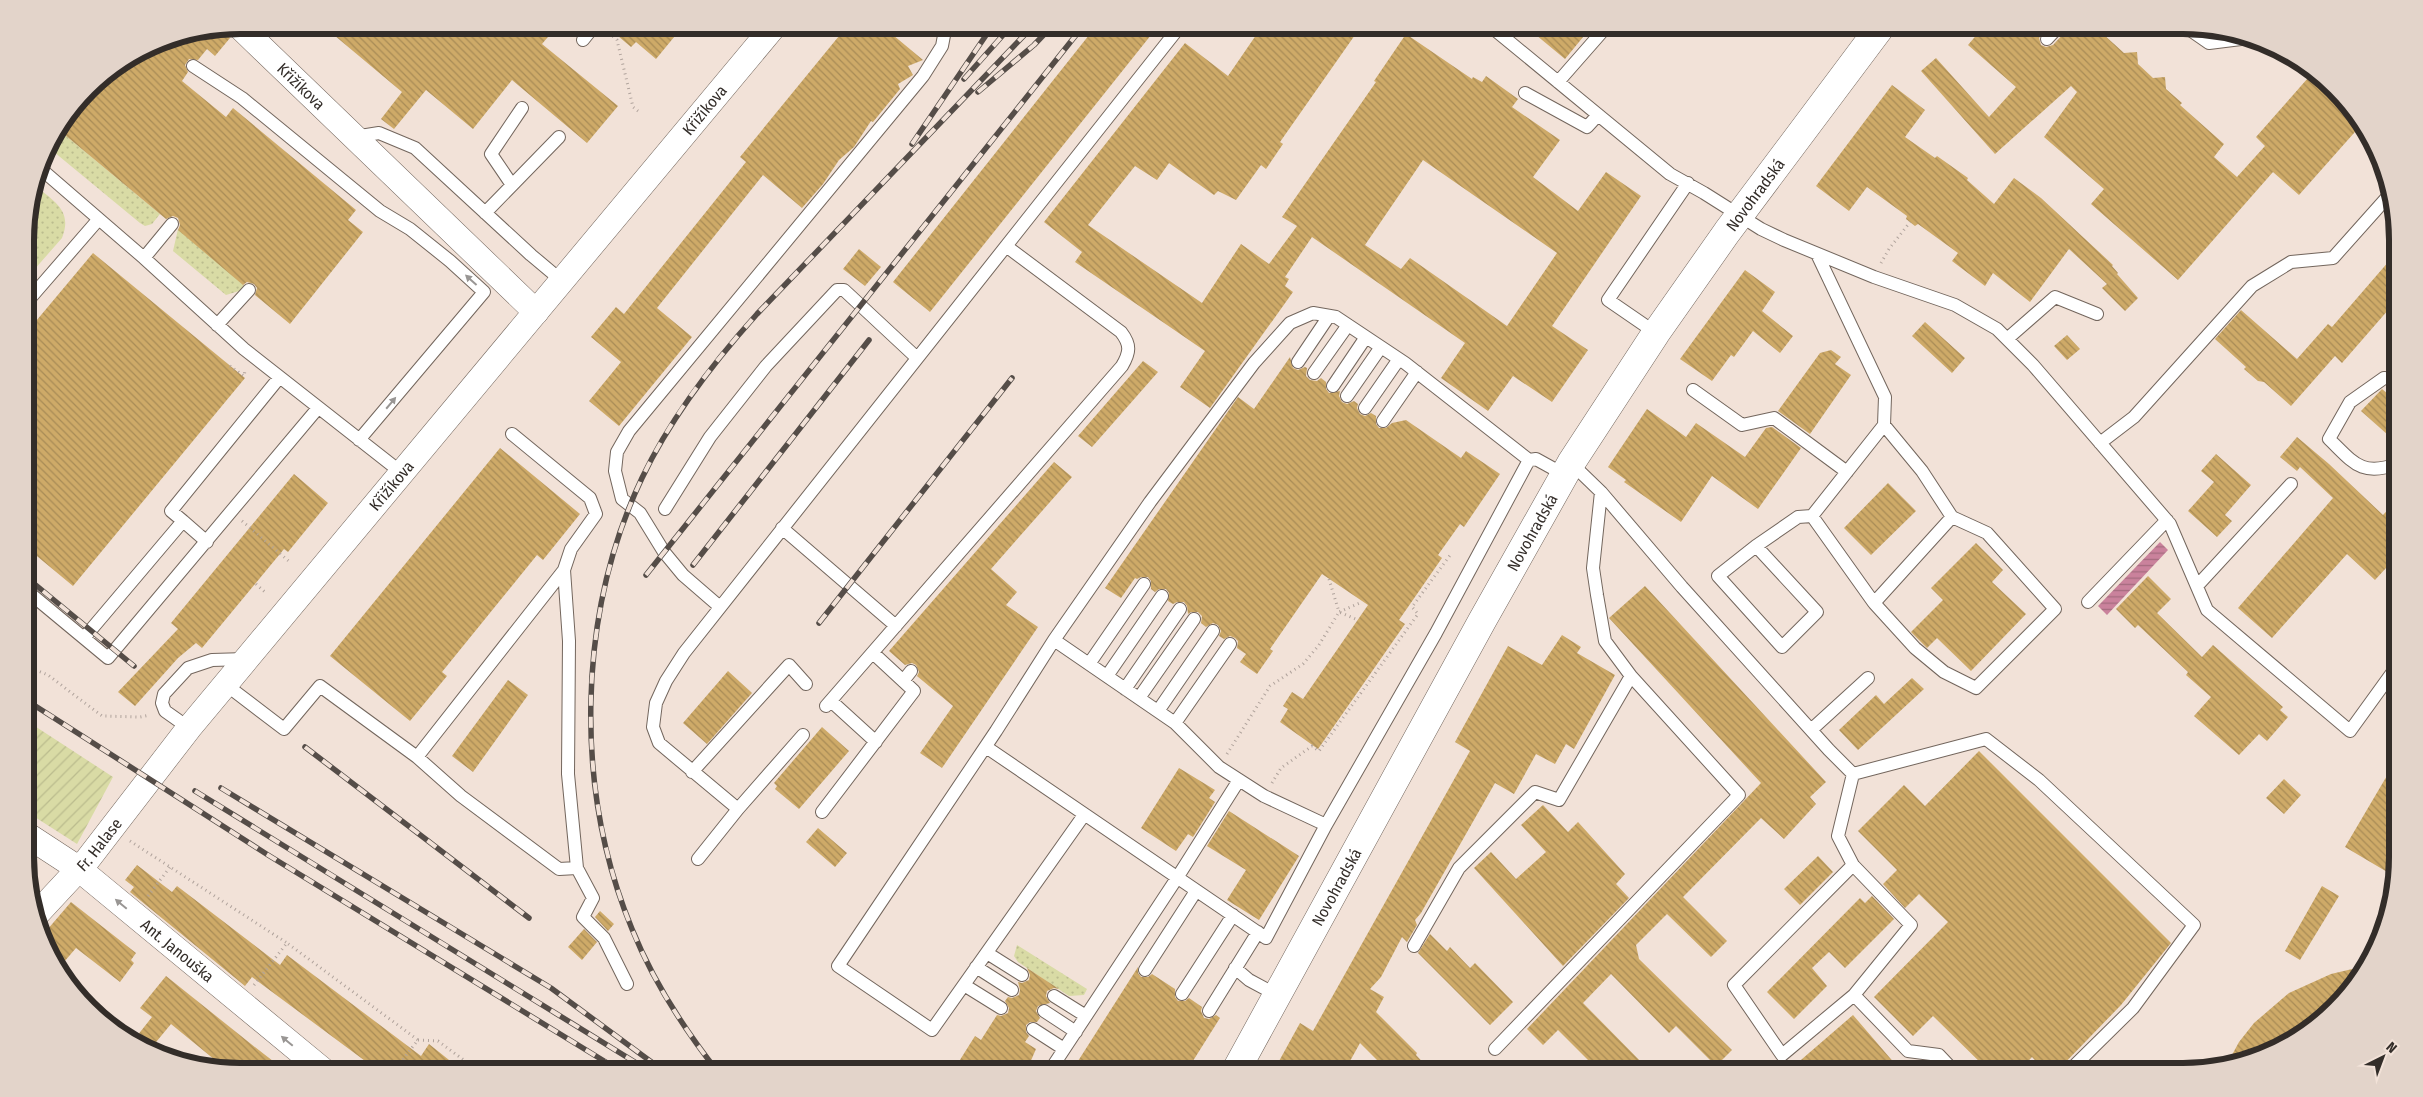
<svg xmlns="http://www.w3.org/2000/svg" width="2423" height="1097" viewBox="0 0 2423 1097" font-family="'Fira Sans Condensed',sans-serif">
  <style>
    .grass { fill: url(#grass-dots) }
    .garden { fill: url(#garden-furrows) }
    .water { fill: url(#water-rules) }
    .building { fill: url(#building-back-hatch); fill-rule: evenodd }
    .lines { fill: none; stroke-linecap: round; stroke-linejoin: round }
    .lane-casing { stroke: #73665d; stroke-width: 14 }
    .street-casing { stroke: #73665d; stroke-width: 26 }
    .secondary-casing { stroke: #73665d; stroke-width: 29 }
    .path { stroke: #b0a39c; stroke-width: 3; stroke-dasharray: 1 4; stroke-linecap: butt }
    .lane { stroke: #fff; stroke-width: 12 }
    .street { stroke: #fff; stroke-width: 25 }
    .secondary { stroke: #fff; stroke-width: 28 }
    .rail-casing { stroke: #554d48; stroke-width: 5.5 }
    .rail { stroke: #f2e2d8; stroke-width: 4; stroke-dasharray: 11; stroke-linecap: butt }
    .oneway { fill: #999694 }
    .labels { text-anchor: middle; stroke-width: 4; stroke-linejoin: round; paint-order: stroke }
    .street-label { font-size: 16px; fill: #332d29; stroke: #f2e2d8 }
    .rim { fill: none; stroke: #332d29; stroke-width: 6 }
  </style>
  <defs>
    <pattern id="grass-dots" width="8" height="8" patternUnits="userSpaceOnUse" patternTransform="scale(1.25)"><rect width="8" height="8" fill="#d9dba5"/><path d="M2 2h.1M6 6h.1" fill="none" stroke="#bbbc8e" stroke-width="1.8" stroke-linecap="round"/></pattern>
    <pattern id="garden-furrows" width="10" height="10" patternUnits="userSpaceOnUse" patternTransform="scale(1.25)"><rect width="10" height="10" fill="#d9dba5"/><path d="M-1 1l2-2M0 10L10 0M9 11l2-2" fill="none" stroke="#bbbc8e"/></pattern>
    <pattern id="water-rules" width="6" height="5" patternUnits="userSpaceOnUse" patternTransform="scale(1.25)"><rect width="6" height="5" fill="#ca829c"/><path d="M0 2.5h6" fill="none" stroke="#a56b7f"/></pattern>
    <pattern id="building-back-hatch" width="6" height="6" patternUnits="userSpaceOnUse" patternTransform="scale(1.25)"><rect width="6" height="6" fill="#ceaa68"/><path d="M-1 5l2 2M0 0l6 6M5-1l2 2" fill="none" stroke="#a88b56"/></pattern>
  </defs>
  <rect width="100%" height="100%" fill="#f2e2d8"/>
  <!-- grass -->
  <path class="grass" d="M59 130 160 214 152 224 145 226 140 223 54 152V142Z
    M36 186C54 202 73 210 62 238L26 279 25 225Z
    M178 229 244 285 239 291 226 295 173 251Z
    M1017 945 1087 989 1084 995 1069 996 1018 962 1014 956Z"/>
  <!-- garden -->
  <path class="garden" d="M27 721 113 777 77 844 27 812Z"/>
  <!-- water -->
  <path class="water" d="M2160 542 2168 550 2107 615 2098 606Z"/>
  <!-- building -->
  <path class="building" d="M322 25H558L542 44 618 106 587 143 512 80 473 129 426 90 394 129 381 119 402 92Z
    M616 25H684L656 59 636 42 631 47 618 36 622 30Z
    M848 25H881L923 60 908 66 913 75 898 84 900 89 873 122 871 121 854 147 839 160 823 184 802 208 763 175 657 308 692 337 619 426 589 401 621 362 591 337 616 307 624 314 746 162 740 157Z
    M1097 25H1159L930 312 893 282Z
    M1263 25H1362L1280 142 1283 144 1266 169 1261 165 1236 200 1218 191 1214 195 1169 163 1157 180 1135 166 1088 225 1202 303 1241 244 1269 264 1297 226 1282 217 1376 82 1374 81 1406 34 1472 79 1473 77 1482 82 1486 76 1518 99 1512 107 1560 140 1533 177 1578 211 1606 172 1641 196 1552 326 1588 350 1552 402 1513 376 1488 411 1441 378 1465 343 1312 237 1285 277 1289 279 1285 286 1293 292 1210 408 1180 387 1205 351 1075 262 1082 252 1044 222 1185 43 1228 76ZM1423 160 1557 253 1507 326 1410 258 1401 269 1365 245Z
    M1524 25H1593L1565 59Z
    M1985 25H2049L2039 38 2041 45 2046 47 2053 45 2066 31 2068 25H2093L2124 53 2137 52 2138 64 2153 78 2165 77 2166 89 2182 103 2180 105 2224 144 2214 157 2237 177 2265 146 2256 137 2315 70 2354 109 2362 124 2299 195 2273 172 2178 280 2091 204 2104 189 2044 137 2077 92 2071 86 1995 154 1921 71 1936 58 1989 117 2016 87 1968 45Z
    M222 28 221 30 230 38 215 56 207 49 198 60 189 59 185 65 188 72 182 81 226 117 233 108 356 210 348 220 363 232 290 324 255 295 257 288 254 284 247 282 243 285 178 230 180 225 178 218 173 216 166 219 59 130 98 78 158 41Z
    M1892 85 1925 110 1905 137 1935 158 1937 156 1968 178 1967 180 1994 204 2014 178 2041 198 2113 265 2112 266 2118 273 2113 278 2117 274 2138 298 2125 311 2102 288 2107 284 2069 249 2030 302 1993 273 1985 286 1952 261 1958 253 1918 224 1915 226 1906 219 1907 216 1867 187 1849 211 1816 186Z
    M859 249 881 267 865 286 843 269Z
    M93 253 245 378 73 586 26 547V333Z
    M2396 253V301L2342 363 2335 356 2291 406 2264 382 2258 381 2244 369 2246 367 2215 339 2241 310 2297 359 2328 324 2332 327Z
    M1745 270 1775 292 1762 311 1793 336 1780 353 1753 331 1734 357 1731 355 1712 381 1680 359Z
    M1925 322 1965 358 1952 373 1912 336Z
    M2067 335 2080 349 2067 360 2054 346Z
    M1831 350 1841 357 1835 364 1851 375 1810 434 1778 411 1820 353Z
    M1290 357 1293 368 1298 370 1305 367 1307 368 1306 376 1310 380 1317 381 1321 378 1326 382V389L1329 393 1340 391 1339 396 1342 402 1347 404 1354 401 1358 404 1357 408 1360 414 1365 416 1371 413 1376 416V424L1379 428H1386L1392 423 1406 420 1461 458 1466 451 1500 474 1464 527 1460 524 1438 555 1442 558 1399 620 1405 624 1318 749 1280 722 1288 709 1283 706 1292 692 1303 699 1368 605 1322 574 1270 649 1273 651 1257 674 1240 662 1246 654 1237 648 1238 641 1235 638 1230 636 1224 639 1219 636 1221 631 1218 625 1213 623 1206 627 1201 623 1202 616 1198 612H1191L1188 614 1187 606 1184 602H1177L1173 604 1168 601 1169 593 1166 589H1159L1155 592 1151 589V581L1148 577H1141L1137 579 1135 578 1121 598 1105 588 1238 397 1254 409Z
    M1143 361 1158 372 1092 447 1078 436Z
    M2382 389 2394 399 2387 408 2397 417V443L2361 411Z
    M1647 409 1686 437 1696 423 1745 457 1766 428 1772 427 1801 448 1758 509 1712 476 1681 522 1624 482 1626 480 1608 467Z
    M2297 437 2329 464 2383 515 2397 500V556L2375 580 2347 554 2272 638 2238 608 2333 498 2300 467 2297 471 2280 457Z
    M500 448 580 514 543 560 537 555 442 672 447 676 410 721 330 656Z
    M2216 454 2251 485 2225 515 2232 521 2217 537 2188 511 2214 482 2201 471Z
    M1054 462 1072 477 991 569 1017 592 1006 605 1038 627 942 768 920 753 953 706 917 676 919 672 916 665 912 663 905 665 889 651Z
    M294 474 328 503 288 552 284 549 202 648 196 643 178 658 135 706 118 692 178 629 171 623Z
    M1888 483 1916 511 1871 555 1844 528Z
    M1976 543 2003 570 1992 582 2026 614 1971 671 1937 638 1927 648 1911 632 1943 600 1931 588Z
    M2148 576 2171 599 2157 613 2202 657 2213 645 2283 707 2280 710 2288 717 2267 741 2259 734 2239 755 2194 716 2211 697 2186 675 2188 672 2138 625 2135 628 2116 609Z
    M1645 586 1826 782 1810 797 1816 804 1784 839 1761 818 1683 897 1727 941 1711 957 1667 914 1636 945 1639 959 1732 1050 1716 1066 1676 1026 1669 1033 1611 974 1583 1003 1651 1072H1600L1558 1030 1543 1045 1527 1029 1761 783 1609 618Z
    M1562 635 1581 647 1577 653 1615 675 1574 749 1566 744 1555 764 1536 754 1514 794 1495 783 1421 913 1415 920 1417 925 1407 942 1402 937 1381 977 1370 989 1384 997 1376 1012 1417 1053 1416 1055 1432 1072H1389L1360 1043 1344 1072H1273L1300 1023 1313 1031 1470 751 1455 742 1508 646 1542 665Z
    M728 671 752 693 707 744 683 723Z
    M1912 678 1924 689 1858 750 1839 730 1876 695 1884 704Z
    M508 680 528 695 473 772 452 756Z
    M822 727 849 751 799 809 775 789 777 786 774 783Z
    M1979 751 2171 943 2121 1005 2056 1072H2046L2032 1057 2018 1072H1990L1933 1016 1913 1036 1874 997 1948 922 1919 894 1905 908 1883 884 1897 870 1858 831 1904 785 1925 806Z
    M2398 757V858L2394 876 2345 847Z
    M1179 768 1215 790 1209 798 1215 802 1193 837 1188 834 1176 851 1141 828Z
    M2284 779 2301 795 2284 814 2266 798Z
    M1543 805 1568 832 1578 822 1625 874 1616 884 1629 898 1563 966 1474 868 1491 852 1516 879 1546 852 1521 825Z
    M1229 811 1299 856 1259 920 1227 900 1246 870 1207 846Z
    M818 828 847 853 835 867 806 842Z
    M1818 856 1833 872 1800 905 1784 889Z
    M137 865 172 892 177 886 280 965 287 955 421 1056 429 1044 464 1072H380L252 977 245 986 130 892 134 887 125 880Z
    M2322 886 2339 896 2300 960 2285 951Z
    M1872 896 1894 919 1845 968 1829 952 1812 968 1827 986 1794 1019 1767 992 1860 898 1865 903Z
    M71 902 136 953 131 960 134 963 120 982 76 948 58 969 41 937Z
    M600 911 614 924 608 931 595 917Z
    M584 929 597 942 582 960 568 947Z
    M1430 934 1447 951 1450 947 1470 968 1475 963 1513 1002 1490 1025 1418 953Z
    M2365 966 2345 999 2303 1036 2253 1061 2226 1066 2239 1042 2254 1023 2289 993 2331 974Z
    M1138 967V973L1141 977H1148L1152 974 1175 989V997L1178 1001H1185L1189 998 1202 1007 1201 1011 1204 1018 1209 1019 1216 1015 1220 1018 1186 1072H1071Z
    M1027 968 1059 989 1054 988 1047 991 1046 996 1050 1003 1038 1006 1036 1011 1040 1018 1037 1022H1030L1026 1025V1032L1029 1036 1025 1042 1036 1049 1026 1072H971L958 1063 975 1036 981 1040 997 1015 1001 1016 1008 1013 1009 1008 1005 1001 1008 997 1012 998 1019 995 1020 990 1018 982 1022 983 1029 980 1030 975Z
    M166 976 251 1044 287 1072H240L226 1069 171 1024 152 1047 137 1036 152 1017 140 1008Z
    M1853 1015 1902 1072H1787Z"/>
  <g class="lines">
    <defs>
      <path id="lane" d="M1489 25 1670 174 1704 193 1761 229 1784 240 1874 277 1955 305 1997 329 2033 365 2170 524 2207 610 2350 731 2397 666
        M2183 25 2209 43 2249 38
        M917 26 918 25
        M2047 39 2060 25
        M583 40 595 25
        M193 66 242 98 380 211 410 229 450 261 484 292 359 440
        M1558 82 1608 25
        M1525 93 1587 127 1598 115
        M354 137 379 133 415 148 531 255 562 281
        M41 169 144 258 244 349 402 473
        M512 185 491 154 522 108
        M485 213 559 137
        M1817 254 1885 397 1884 425 1812 516 1874 603 1952 517 1922 471 1884 425
        M144 258 172 224
        M26 303 98 220
        M217 325 249 290
        M1656 333 1608 300 1688 183
        M2007 339 2055 297 2097 314
        M1298 362 1329 316
        M1314 373 1348 325
        M2397 379 2384 378 2350 402 2329 439C2353 462 2361 477 2397 464
        M1333 386 1366 337
        M1693 390 1742 425 1774 418 1847 472
        M1347 396 1381 347
        M1365 408 1399 359
        M1383 421 1417 372
        M2100 443 2134 417 2252 286 2291 262 2333 258 2391 193
        M1571 463 1601 492 1682 587 1829 750 1853 774 1986 739 2039 780 2194 925 2133 1008 2068 1072
        M665 509 710 437 766 366 837 290H844L917 358
        M183 521 207 542
        M782 528 896 626
        M1756 546 1718 576 1782 647 1817 612 1756 546 1798 517 1812 516
        M564 570 569 641 568 774 577 868 593 898 583 917 604 938 627 984
        M2197 586 2291 484
        M26 590 108 658 318 408
        M2088 602 2167 520
        M1874 603 1915 648 1944 672 1976 688 2055 609 1987 533 1952 517
        M720 607 683 575 664 552 640 513 622 499 615 471 617 452 629 431 923 76 942 46 946 25
        M84 638 183 521 171 511 279 378
        M1054 640 1175 723 1219 767 1264 796 1326 825
        M1089 664 1144 584
        M1107 676 1162 596
        M903 681 911 671
        M225 684 284 729 320 686 417 757 564 570 571 549 596 514 590 498 512 434
        M1125 689 1180 609
        M1139 698 1194 619
        M831 701 876 742
        M826 706 1122 366C1130 352 1131 345 1121 332L1006 246
        M1158 711 1213 631
        M1175 723 1230 644
        M189 728 165 711 162 703 164 694 188 668 212 660 246 659
        M1811 730 1868 678
        M986 747 1266 938 1326 825 1436 633 1529 460
        M417 757 461 796 559 869 577 868
        M692 772 789 665 806 684
        M1853 774 1838 836 1853 865 1734 985 1782 1055 1854 995 1911 925 1853 865
        M738 809 659 743 653 727 656 703 666 681 684 653 1181 25
        M822 812 914 691 873 653
        M1084 815 932 1030 838 966 996 731 1054 640 1150 502 1254 363 1290 323 1313 313 1336 317 1405 363 1529 460 1536 459 1565 475
        M698 859 738 809 803 735
        M1414 946 1459 868 1535 792 1559 800 1631 676 1605 641 1597 595 1593 568 1601 492
        M987 953 1022 975
        M976 967 1012 990
        M1235 968 1249 980 1277 995
        M1145 970 1196 891
        M964 985 1001 1008
        M1182 994 1233 915
        M1854 995 1908 1051 1939 1055 1955 1072
        M1054 996 1086 1016
        M1044 1011 1076 1032
        M1209 1011 1258 932
        M1033 1029 1064 1049
        M1495 1049 1739 795 1631 676
        M1049 1072 1177 878 1239 780"/>
      <g id="street">
        <path id="s1" d="M238 25 536 312"/>
        <path id="s2" d="M27 835 79 869 325 1072"/>
        <path id="s3" d="M35 916 88 859 189 728 775 25"/>
      </g>
      <g id="secondary">
        <path id="s4" d="M1235 1072 1482 621 1571 463 1656 333 1727 232 1882 25"/>
      </g>
    </defs>
    <!-- lane casing -->
    <use href="#lane" class="lane-casing"/>
    <!-- street casing -->
    <use href="#street" class="street-casing"/>
    <!-- secondary casing -->
    <use href="#secondary" class="secondary-casing"/>
    <!-- path -->
    <path class="path" d="M696 25 703 31
      M609 33 617 40 633 107 638 111
      M1881 263 1889 249 1910 222
      M230 366 244 376 245 371
      M242 521 291 563
      M1329 579 1339 612 1362 602
      M256 584 266 593
      M26 666 48 675 102 716 140 717 150 715
      M1227 754 1270 686 1303 664 1319 645 1339 612 1358 620
      M1272 783 1281 768 1312 746 1319 751 1418 614 1412 607 1451 554
      M130 841 287 943
      M148 896 170 867
      M254 985 287 943 418 1040 393 1072
      M418 1040 438 1041 480 1072"/>
    <!-- lane -->
    <use href="#lane" class="lane"/>
    <!-- street -->
    <use href="#street" class="street"/>
    <!-- secondary -->
    <use href="#secondary" class="secondary"/>
    <defs>
      <path id="rail" d="M964 79 1012 25
        M978 92 1034 45 1053 25
        M912 144 993 25
        M693 565 869 340
        M646 575 1084 25
        M26 577 134 666
        M819 623 1012 378
        M26 700 268 855 622 1072
        M305 747 529 918
        M221 788 551 988 665 1072
        M195 791 651 1072
        M718 1072C684 1029 653 981 632 929 574 789 577 615 642 478 671 417 712 364 757 314L1034 25"/>
    </defs>
    <!-- rail casing -->
    <use href="#rail" class="rail-casing"/>
    <!-- rail -->
    <use href="#rail" class="rail"/>
  </g>
  <!-- one-way arrows -->
  <defs><path id="oneway-solid" d="M-6-.8H1V-3.2L6.5 0L1 3.2V.8H-6Z" transform="scale(1.25)"/></defs>
  <g class="oneway">
    <use href="#oneway-solid" transform="translate(471 280) rotate(-138)"/>
    <use href="#oneway-solid" transform="translate(391 403) rotate(-50)"/>
    <use href="#oneway-solid" transform="translate(121 904) rotate(-140)"/>
    <use href="#oneway-solid" transform="translate(287 1041) rotate(-140)"/>
  </g>
  <g class="labels">
    <!-- street labels -->
    <g class="street-label">
      <text dy="6" stroke="none"><textPath href="#s1" startOffset="88">Křižíkova</textPath></text>
      <text dy="6" stroke="none"><textPath href="#s3" startOffset="1048">Křižíkova</textPath></text>
      <text dy="6" stroke="none"><textPath href="#s4" startOffset="1021">Novohradská</textPath></text>
      <text dy="6" stroke="none"><textPath href="#s3" startOffset="559">Křižíkova</textPath></text>
      <text dy="6" stroke="none"><textPath href="#s4" startOffset="616">Novohradská</textPath></text>
      <text dy="6" stroke="none"><textPath href="#s3" startOffset="96">Fr. Halase</textPath></text>
      <text dy="6" stroke="none"><textPath href="#s4" startOffset="211">Novohradská</textPath></text>
      <text dy="6" stroke="none"><textPath href="#s2" startOffset="190">Ant. Janouška</textPath></text>
    </g>
  </g>
  <!-- crop -->
  <path d="M0 0H2423V1097H0ZM240 34H2183A206 206 0 0 1 2389 240V857A206 206 0 0 1 2183 1063H240A206 206 0 0 1 34 857V240A206 206 0 0 1 240 34Z" fill="#e3d4ca" fill-rule="evenodd"/>
  <path class="rim" d="M240 34H2183A206 206 0 0 1 2389 240V857A206 206 0 0 1 2183 1063H240A206 206 0 0 1 34 857V240A206 206 0 0 1 240 34Z"/>
  <!-- north arrow -->
  <g transform="translate(2383 1057) rotate(42)" stroke="#f2e2d8" stroke-width="4" paint-order="stroke">
  <path d="M0-4L9 19L0 12L-9 19Z" fill="#332d29"/>
  <text y="-8" font-size="14" font-weight="bold" text-anchor="middle" fill="#332d29">N</text>
  </g>
</svg>
